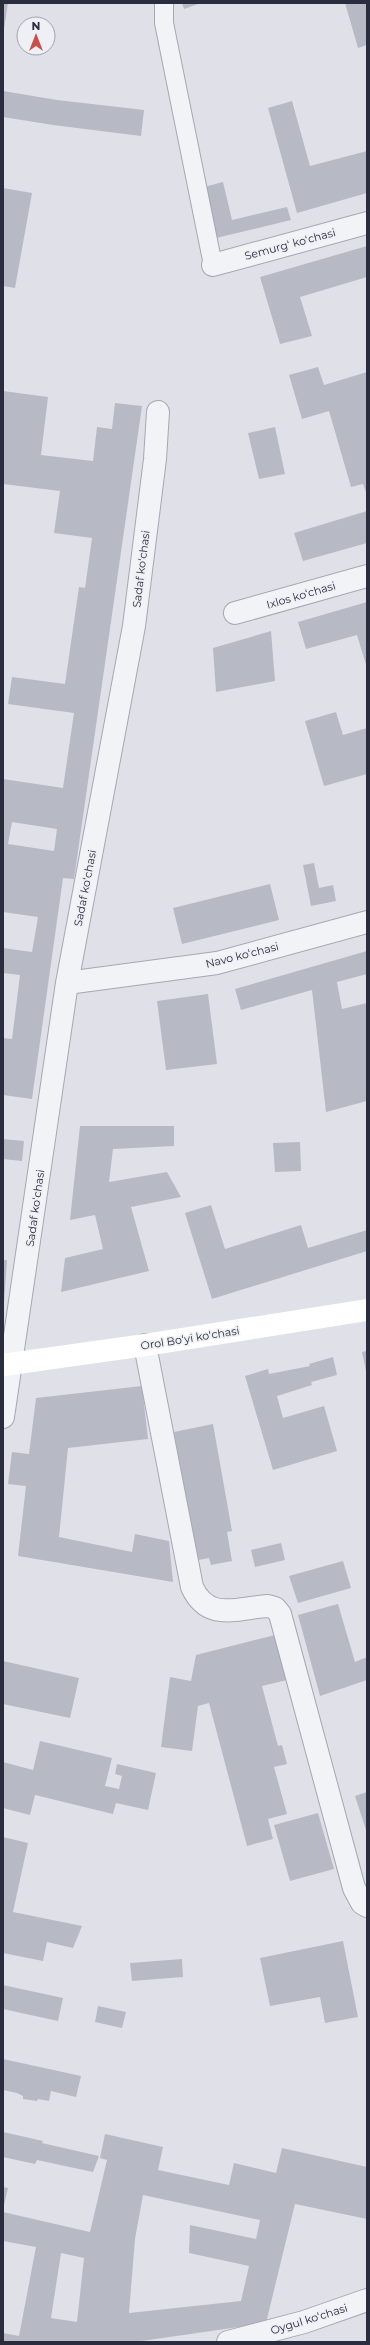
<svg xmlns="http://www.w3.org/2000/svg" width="370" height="2345" viewBox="0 0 370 2345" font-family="Montserrat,sans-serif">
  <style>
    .building { fill: #b7bac4; fill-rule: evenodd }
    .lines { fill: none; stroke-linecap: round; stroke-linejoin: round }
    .lane-casing { stroke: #a5a7b2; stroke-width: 20 }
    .street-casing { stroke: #a5a7b2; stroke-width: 24 }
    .lane { stroke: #f2f3f6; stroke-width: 18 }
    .street { stroke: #f2f3f6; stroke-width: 22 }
    .secondary { stroke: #fff; stroke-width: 22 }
    .labels { text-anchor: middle; stroke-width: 3.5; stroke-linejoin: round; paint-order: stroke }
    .street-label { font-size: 11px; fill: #292d3e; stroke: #eff0f5 }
  </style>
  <rect width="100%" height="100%" fill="#e0e1e8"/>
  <!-- building -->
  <path class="building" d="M3 3H8L4 29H3Z
    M182 3H201L184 9Z
    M345 3H367V45L358 48Z
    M3 91 57 100 144 110 141 136 53 125 3 117Z
    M292 101 310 166 367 151V193L297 213 268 108Z
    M223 182 232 220 287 207 291 220 216 238 204 187Z
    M3 188 32 193 15 288 3 286Z
    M367 246V277L300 297 312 336 280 344 260 277Z
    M318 367 324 385 367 372V495L363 484 351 487 329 411 302 419 289 375Z
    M3 391 48 397 41 455 93 461 97 427 112 429 115 403 142 406 74 879 63 878 32 1099 3 1095V1038L12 1039 20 975 3 973V948L32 952 38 917 3 912V779L63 788 74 713 8 704 12 677 65 684 79 587 85 588 92 538 54 533 60 491 3 484ZM12 822 57 829 54 851 8 844Z
    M275 427 285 474 259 479 248 433Z
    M367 511V543L303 561 294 533Z
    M367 602V668L357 635 306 649 298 622Z
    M271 631 275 681 216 692 213 648Z
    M336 712 343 735 367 728V774L324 786 305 721Z
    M314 863 319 888 333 885 336 901 311 906 303 865Z
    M270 884 279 920 182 944 173 908Z
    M367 951V974L337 982 342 1009 367 1003V1101L326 1112 312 990 241 1010 235 989Z
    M208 994 217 1064 166 1070 157 1001Z
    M80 1126H174V1146L113 1149 109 1182 167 1172 181 1197 131 1207 149 1271 61 1292 65 1258 103 1249 95 1215 70 1220Z
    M3 1139 24 1141 22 1161 3 1159Z
    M300 1142 301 1171 275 1172 273 1143Z
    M211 1205 225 1249 301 1225 308 1248 367 1230V1251L212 1299 185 1213Z
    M3 1260H7L4 1304H3Z
    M367 1351V1371H366L362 1352Z
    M333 1357 337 1375 311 1382 312 1385 277 1396 283 1418 324 1406 337 1451 273 1470 245 1376 268 1369 269 1374 310 1366 309 1364Z
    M142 1386 148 1439 68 1448 59 1537 132 1552 135 1534 169 1541 173 1582 18 1556 26 1486 8 1484 12 1452 29 1454 36 1398Z
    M213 1424 232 1531 227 1532 232 1561 211 1565 209 1558 198 1560 174 1432Z
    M281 1543 285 1560 255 1567 251 1550Z
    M343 1561 351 1588 298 1603 289 1576Z
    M338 1604 355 1662 367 1657V1680L320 1696 298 1615Z
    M275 1635 287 1680 262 1686 278 1746 282 1745 287 1764 274 1767 287 1814 268 1819 273 1839 247 1846 209 1703 198 1706 192 1751 161 1747 170 1677 191 1681 196 1655Z
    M3 1661 79 1678 70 1718 3 1704Z
    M40 1741 112 1758 105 1786 119 1789 122 1776 115 1774 117 1764 156 1773 148 1810 116 1803 113 1814 35 1795 30 1815 3 1808V1762L33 1770Z
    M367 1792V1833L355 1796Z
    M318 1813 334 1869 290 1881 274 1825Z
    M3 1837 28 1843 13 1912 82 1926 73 1948 47 1942 43 1961 3 1953Z
    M343 1941 358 2017 325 2023 320 1997 270 2006 260 1958Z
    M182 1959 183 1977 132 1981 130 1963Z
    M3 1985 63 1998 58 2021 3 2009Z
    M98 2006 126 2012 122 2028 95 2022Z
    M3 2059 81 2076 76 2097 51 2091 49 2101 38 2099 37 2101 23 2099V2096L17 2093 3 2090Z
    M3 2132 43 2141 42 2143 99 2156 93 2172 37 2160 35 2164 3 2157Z
    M105 2134 163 2147 158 2170 229 2185 234 2163 276 2173 282 2148 367 2167V2219L295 2204 266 2323 135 2342H3V2333L19 2336 36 2247 3 2241V2212L90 2232 107 2160 100 2158ZM143 2195 260 2220 256 2239 190 2225 189 2253 249 2266 241 2301 129 2313 135 2239ZM61 2253 84 2258 77 2322 51 2318Z
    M3 2187 8 2188 4 2205H3Z"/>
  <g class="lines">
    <defs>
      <path id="lane" d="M164 3V23L213 265"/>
      <path id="street" d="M213 265 367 223
        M235 613 367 576
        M67 983 217 963 367 922
        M145 1345 192 1587C208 1622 236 1608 268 1606L275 1608 280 1614 354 1888 362 1903 367 1906
        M3 1417 67 983 134 626 155 459 158 412
        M228 2342 304 2322 367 2300"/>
    </defs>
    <!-- lane casing -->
    <use href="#lane" class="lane-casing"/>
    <!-- street casing -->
    <use href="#street" class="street-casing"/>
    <!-- lane -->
    <use href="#lane" class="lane"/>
    <!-- street -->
    <use href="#street" class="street"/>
    <!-- secondary -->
    <path class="secondary" d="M3 1365 145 1345 367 1310"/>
  </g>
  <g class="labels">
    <!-- street labels -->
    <g class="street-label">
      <text transform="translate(290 244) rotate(-15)" y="4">Semurgʻ koʻchasi</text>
      <text transform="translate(141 569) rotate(-83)" y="4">Sadaf koʻchasi</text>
      <text transform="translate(301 595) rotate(-16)" y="4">Ixlos koʻchasi</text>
      <text transform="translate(85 888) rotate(-79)" y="4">Sadaf koʻchasi</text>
      <text transform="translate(242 955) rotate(-14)" y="4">Navo koʻchasi</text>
      <text transform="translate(35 1208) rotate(-82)" y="4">Sadaf koʻchasi</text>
      <text transform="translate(190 1338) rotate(-9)" y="4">Orol Boʻyi koʻchasi</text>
      <text transform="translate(309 2319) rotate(-17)" y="4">Oygul koʻchasi</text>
    </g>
  </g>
  <!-- border -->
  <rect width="370" height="2345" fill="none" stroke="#292d3e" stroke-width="8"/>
  <!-- north arrow -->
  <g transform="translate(36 36)"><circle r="19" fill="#eff0f5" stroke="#a0a2ac"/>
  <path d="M0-3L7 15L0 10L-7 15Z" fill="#c6504c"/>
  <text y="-6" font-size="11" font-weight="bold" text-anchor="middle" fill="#292d3e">N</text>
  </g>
</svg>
